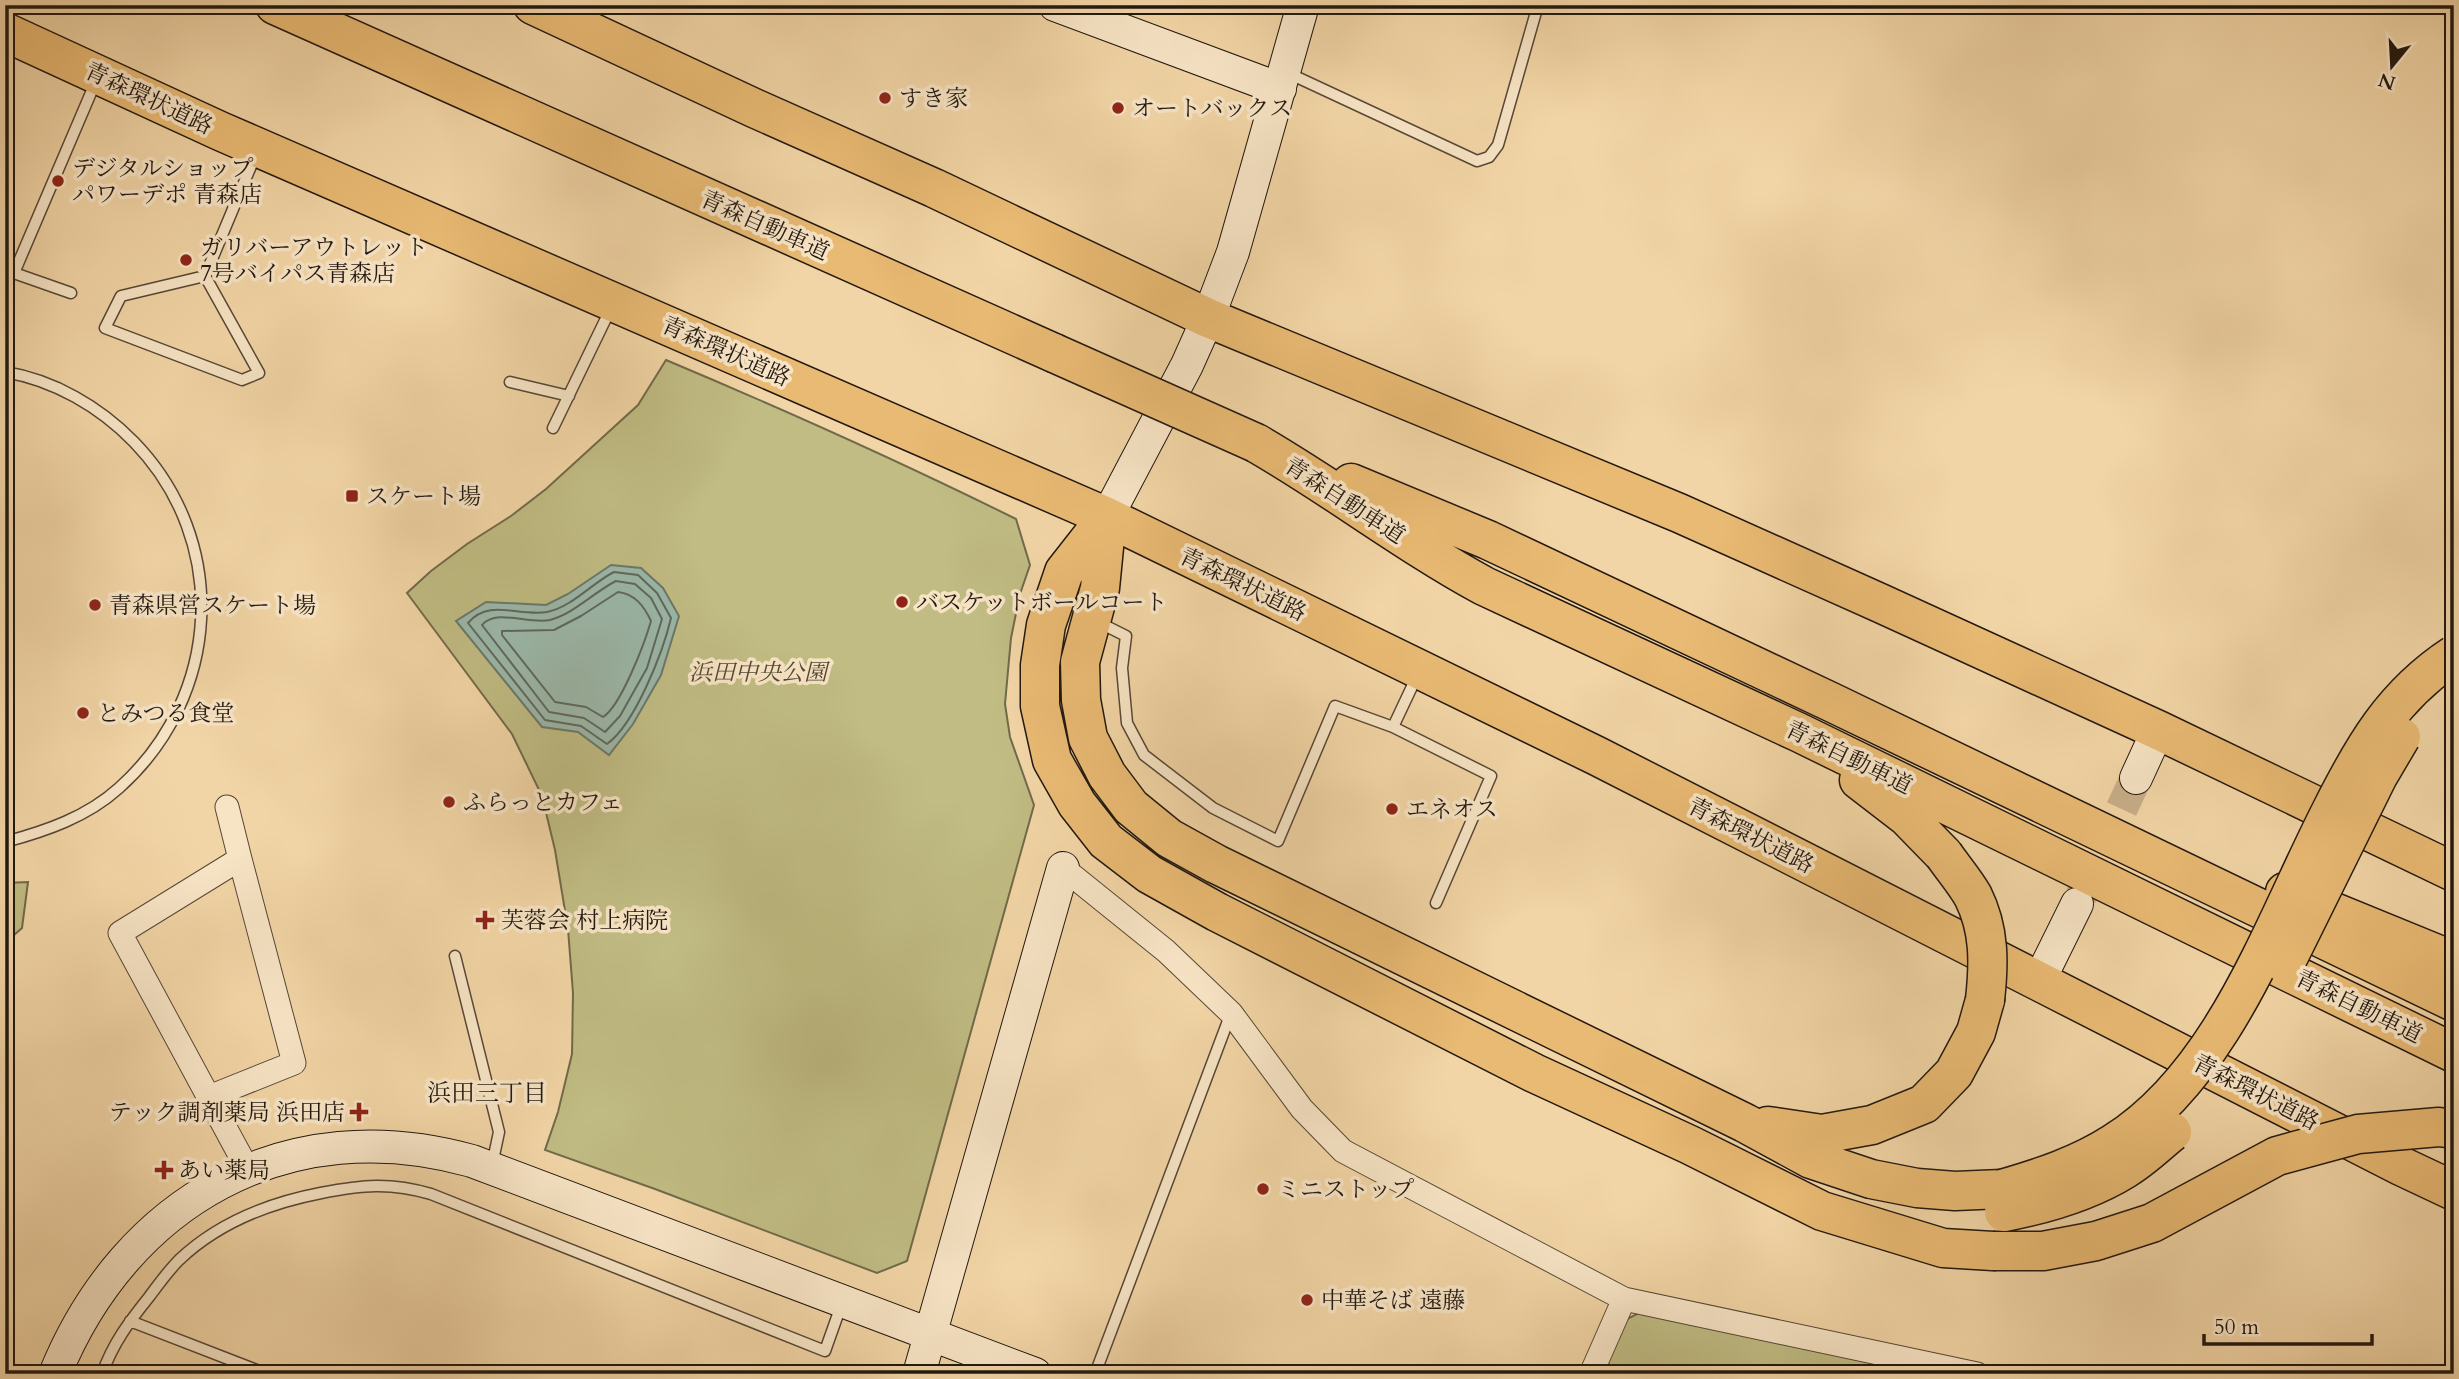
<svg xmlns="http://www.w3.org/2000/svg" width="2459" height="1379" viewBox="0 0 2459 1379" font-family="Cardo,'Noto Serif JP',serif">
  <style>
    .green { fill: #c0bc83; stroke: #716a4a; stroke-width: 2 }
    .water { fill: #9bb8aa; stroke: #6b786c; stroke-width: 2 }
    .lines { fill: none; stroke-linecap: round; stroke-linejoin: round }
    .shore { stroke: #5e685d; stroke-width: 2 }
    .secondary-tunnel { stroke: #c8af88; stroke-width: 32; stroke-dasharray: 32 16; stroke-linecap: butt }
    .lane-casing { stroke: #564736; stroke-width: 13 }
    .street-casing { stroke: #564736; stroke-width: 25 }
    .secondary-casing { stroke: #221810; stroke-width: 34 }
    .highway-casing { stroke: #221810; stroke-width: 41 }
    .lane { stroke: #f7e4c5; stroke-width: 10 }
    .street { stroke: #f7e4c5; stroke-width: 23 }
    .secondary { stroke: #f7e4c5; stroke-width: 32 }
    .highway { stroke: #e9ba73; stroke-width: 38 }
    .highway-bridge-casing { stroke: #221810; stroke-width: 41; stroke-linecap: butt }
    .highway-bridge { stroke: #e9ba73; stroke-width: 38 }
    .poi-dot { fill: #8f2418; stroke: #f7e4c5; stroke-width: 2.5 }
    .labels { text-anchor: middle; stroke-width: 7; stroke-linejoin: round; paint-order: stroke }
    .street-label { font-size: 23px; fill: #221810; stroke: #f7e4c5 }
    .poi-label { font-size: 23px; fill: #221810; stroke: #f7e4c5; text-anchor: start }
    .park-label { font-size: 23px; font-style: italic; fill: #514932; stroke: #f7e4c5 }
    .neighbourhood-label { font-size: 24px; fill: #221810; stroke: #f7e4c5 }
  </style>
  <rect width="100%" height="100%" fill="#f2d5a6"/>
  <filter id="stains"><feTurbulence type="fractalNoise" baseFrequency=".00286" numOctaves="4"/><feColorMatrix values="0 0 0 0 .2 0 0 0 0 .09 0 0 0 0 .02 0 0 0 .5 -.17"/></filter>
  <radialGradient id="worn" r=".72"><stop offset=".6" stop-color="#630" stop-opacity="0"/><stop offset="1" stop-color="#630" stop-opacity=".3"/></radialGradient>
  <!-- green -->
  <path class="green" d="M666 360C785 410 901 462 1016 519L1030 565 1020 594 1011 638 1005 704 1010 737 1034 805 907 1261 877 1273 655 1189 545 1150 558 1112 572 1054 573 993 568 929 555 850 542 796 512 734 407 593 431 571 467 544 511 516 546 489 638 405Z
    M28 882 22 928 5 943V883Z
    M1639 1313 1886 1364 1891 1374H1601L1625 1320Z"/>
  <!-- water -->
  <path class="water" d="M611 565 641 568 663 588 679 616 661 675 633 724 609 755 578 732 542 727 456 621 486 602 546 605 568 594Z"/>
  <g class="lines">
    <!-- shore -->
    <path class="shore" d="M614 572 638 575 657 593 671 618C663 652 635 724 607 744L581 726 545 720 468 623C489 598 519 617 547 612 572 607 592 583 614 572Z
      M616 581 635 584 651 598 662 619 647 668 620 716 605 732 584 718 549 712 482 625C497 608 529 625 550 620 575 613 594 592 616 581Z
      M618 592C635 594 644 606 651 621 645 642 621 706 603 717L586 707 555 702 502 635V631L554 630 581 616Z"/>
    <!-- secondary-tunnel -->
    <path class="secondary-tunnel" d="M2081 896 2136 778"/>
    <defs>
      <path id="lane" d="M1288 73 1477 161 1489 157 1498 145 1538 5
        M205 276 121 296 105 328 242 380 259 373 205 276 256 154
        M71 293 14 273 96 81
        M5 372C54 380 100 407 134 442 230 541 222 696 119 788 87 817 46 831 5 842
        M510 382 569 396
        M553 428 611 308
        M1096 621 1126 636 1122 668 1127 723 1144 755 1213 808 1278 841 1335 706 1393 727
        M1417 676 1393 727 1491 776 1436 903
        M455 956 499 1132 492 1165
        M130 1321 267 1374
        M102 1374C113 1343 129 1322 149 1297 158 1285 168 1271 179 1260 218 1223 269 1203 321 1193 362 1185 390 1182 431 1194L825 1351 842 1303
        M1095 1374 1231 1013"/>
      <path id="street" d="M227 807 240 859
        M1063 868 1166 951 1231 1013 1302 1109 1343 1151 1624 1299 1977 1374
        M209 1097 294 1063 240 859 120 933 248 1170
        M1591 1374 1624 1299"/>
      <path id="secondary" d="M1055 5 1280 89
        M1107 517 1187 365 1208 318 1233 252 1303 5
        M2136 778 2158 730
        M2039 981 2077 904
        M55 1374C126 1200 288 1109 472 1161L1035 1374
        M919 1374 1063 868"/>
      <path id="highway" d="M275 5 1054 353
        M533 5 754 108 934 188 1208 318 1679 513 1880 603 2158 730 2454 872
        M5 32 220 131 1107 517 1597 756 2401 1166 2454 1191
        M1256 443C1334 488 1405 543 1484 586L1800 733 2454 1053
        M1351 483 1488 540 1831 702 2454 1002
        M1107 517 1064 572 1046 625 1040 665V706L1052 760 1077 804 1106 841 1149 874 1217 912 1534 1073 1690 1145 1822 1211 1943 1248 1993 1251
        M1107 517 1100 588 1080 662 1081 700 1088 738 1107 775 1131 807 1169 838 1216 864 1745 1123 1811 1159 1871 1179 1917 1188 1955 1191 2002 1189
        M1859 780 1907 817 1944 855
        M2285 892 2454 961
        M1768 1126 1822 1134 1872 1125 1924 1104 1954 1073 1976 1032 1985 1000"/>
    </defs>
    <!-- lane casing -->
    <use href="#lane" class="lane-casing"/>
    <!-- street casing -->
    <use href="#street" class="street-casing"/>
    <!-- secondary casing -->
    <use href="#secondary" class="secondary-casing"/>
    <!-- highway casing -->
    <use href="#highway" class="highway-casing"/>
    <!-- lane -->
    <use href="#lane" class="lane"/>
    <!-- street -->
    <use href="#street" class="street"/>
    <!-- secondary -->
    <use href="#secondary" class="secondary"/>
    <!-- highway -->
    <use href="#highway" class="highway"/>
    <defs>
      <path id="highway-bridge" d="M1054 353 1256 443
        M1944 855C1953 868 1965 882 1973 896 1990 930 1989 964 1985 1000
        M2285 964 2378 776 2401 737
        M2002 1189C2040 1178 2080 1165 2114 1143 2224 1074 2274 922 2331 811 2363 747 2393 695 2454 655
        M2004 1212C2046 1204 2088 1192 2125 1169 2142 1159 2157 1144 2172 1132
        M1993 1251H2043L2096 1241 2152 1223 2277 1156 2358 1134 2439 1127 2454 1129"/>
    </defs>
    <!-- highway-bridge casing -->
    <use href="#highway-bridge" class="highway-bridge-casing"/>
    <!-- highway-bridge -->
    <use href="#highway-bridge" class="highway-bridge"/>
  </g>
  <!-- markers -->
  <g class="poi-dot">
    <circle cx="885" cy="98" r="7"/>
    <circle cx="1118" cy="108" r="7"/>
    <circle cx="58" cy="181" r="7"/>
    <circle cx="186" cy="260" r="7"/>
    <rect x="345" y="489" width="14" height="14" rx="3.5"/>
    <circle cx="902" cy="602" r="7"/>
    <circle cx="95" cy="605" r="7"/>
    <circle cx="83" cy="713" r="7"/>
    <circle cx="449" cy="802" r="7"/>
    <circle cx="1392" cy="809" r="7"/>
    <path d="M481.5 909.5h7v7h7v7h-7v7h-7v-7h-7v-7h7z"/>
    <path d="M355.5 1101.5h7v7h7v7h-7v7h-7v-7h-7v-7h7z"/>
    <path d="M160.5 1159.5h7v7h7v7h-7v7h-7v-7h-7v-7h7z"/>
    <circle cx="1263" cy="1189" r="7"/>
    <circle cx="1307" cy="1300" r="7"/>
  </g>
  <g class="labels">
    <!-- street labels -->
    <g class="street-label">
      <text transform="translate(149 98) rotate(25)" y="8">青森環状道路</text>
      <text transform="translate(765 225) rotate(24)" y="8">青森自動車道</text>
      <text transform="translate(726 351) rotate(24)" y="8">青森環状道路</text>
      <text transform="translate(1345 500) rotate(33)" y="8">青森自動車道</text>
      <text transform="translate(1243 584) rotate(26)" y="8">青森環状道路</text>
      <text transform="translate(1849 757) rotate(26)" y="8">青森自動車道</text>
      <text transform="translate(1751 835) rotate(27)" y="8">青森環状道路</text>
      <text transform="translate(2359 1006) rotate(26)" y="8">青森自動車道</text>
      <text transform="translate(2256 1092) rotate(27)" y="8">青森環状道路</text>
    </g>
    <!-- poi labels -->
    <g class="poi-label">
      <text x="899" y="106">すき家</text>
      <text x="1132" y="116">オートバックス</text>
      <text x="72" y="176">デジタルショップ<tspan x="72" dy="26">パワーデポ 青森店</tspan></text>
      <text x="200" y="255">ガリバーアウトレット<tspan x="200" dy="26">7号バイパス青森店</tspan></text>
      <text x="366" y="504">スケート場</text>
      <text x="916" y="610">バスケットボールコート</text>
      <text x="109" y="613">青森県営スケート場</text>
      <text x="97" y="721">とみつる食堂</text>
      <text x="463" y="810">ふらっとカフェ</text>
      <text x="1406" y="817">エネオス</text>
      <text x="501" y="928">芙蓉会 村上病院</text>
      <text x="345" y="1120" text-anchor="end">テック調剤薬局 浜田店</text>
      <text x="178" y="1178">あい薬局</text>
      <text x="1277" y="1197">ミニストップ</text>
      <text x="1321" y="1308">中華そば 遠藤</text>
    </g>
    <!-- park labels -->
    <g class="park-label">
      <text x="758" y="680">浜田中央公園</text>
    </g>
    <!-- neighbourhood labels -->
    <g class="neighbourhood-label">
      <text x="487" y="1101">浜田三丁目</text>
    </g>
  </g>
  <!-- margin -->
  <rect width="2459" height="1379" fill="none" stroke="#f2d5a6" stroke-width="28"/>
  <rect x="7" y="7" width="2445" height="1365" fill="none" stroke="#221810" stroke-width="3.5"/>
  <rect x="14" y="14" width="2431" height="1351" fill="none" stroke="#221810" stroke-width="2"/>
  <!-- north arrow -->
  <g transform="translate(2392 66) rotate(198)" stroke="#f7e4c5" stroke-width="5" paint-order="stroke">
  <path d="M0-5L12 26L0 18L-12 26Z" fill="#221810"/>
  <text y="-10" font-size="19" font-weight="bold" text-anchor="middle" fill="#221810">N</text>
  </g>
  <!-- scale -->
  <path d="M2204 1334v10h168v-10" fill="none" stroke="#221810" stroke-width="3.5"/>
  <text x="2214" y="1334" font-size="21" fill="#221810" stroke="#f7e4c5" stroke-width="5" paint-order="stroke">50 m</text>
  <rect width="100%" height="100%" filter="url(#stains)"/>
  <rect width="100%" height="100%" fill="url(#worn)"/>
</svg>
